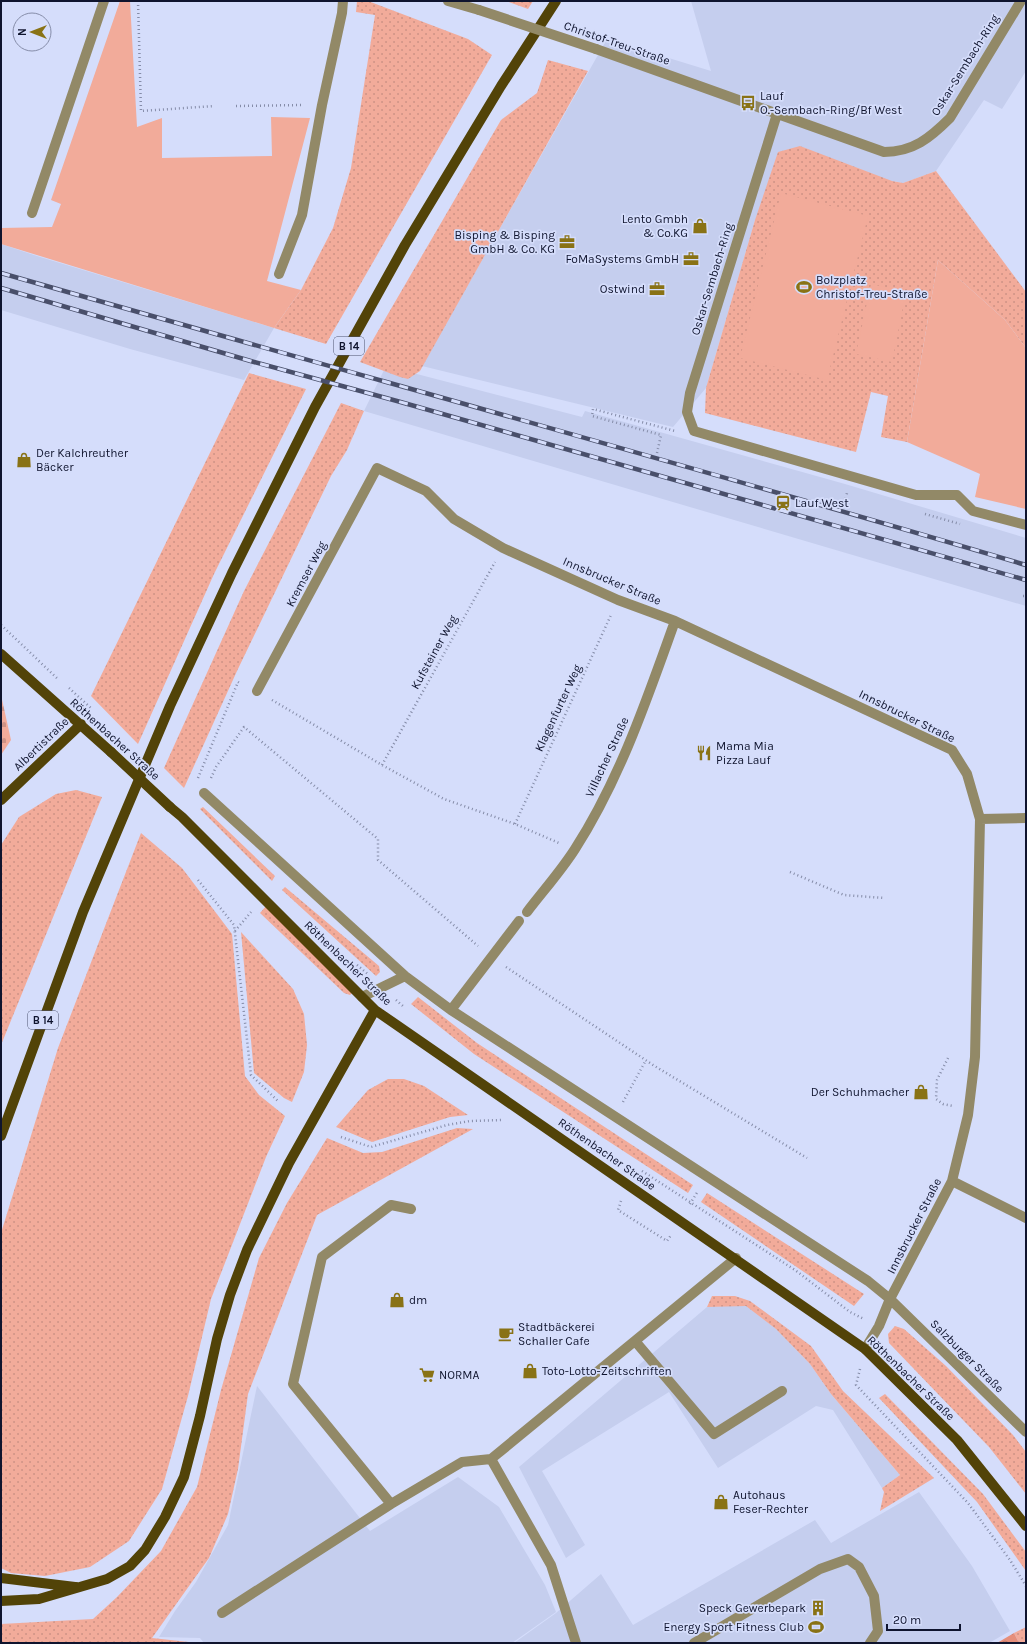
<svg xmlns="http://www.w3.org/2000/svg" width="1027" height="1644" viewBox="0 0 1027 1644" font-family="Karla,sans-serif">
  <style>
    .built { fill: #c5ceee }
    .grass { fill: url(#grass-dots) }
    .forest { fill: url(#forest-crowns) }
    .cemetery { fill: url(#cemetery-stones) }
    .park { fill: #f2ab9a }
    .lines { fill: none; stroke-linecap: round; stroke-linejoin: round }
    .path { stroke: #858ca8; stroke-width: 2.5; stroke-dasharray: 1 3; stroke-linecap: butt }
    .minor { stroke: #928967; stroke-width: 10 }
    .major { stroke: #524308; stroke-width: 10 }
    .rail-casing { stroke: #494f6a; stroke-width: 4.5 }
    .rail { stroke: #d5ddfb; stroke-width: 3; stroke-dasharray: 9; stroke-linecap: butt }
    .minor-bridge { stroke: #928967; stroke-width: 10 }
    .major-bridge { stroke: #524308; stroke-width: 10 }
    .labels { text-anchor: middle; stroke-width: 3.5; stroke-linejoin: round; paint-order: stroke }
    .shield { fill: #d5ddfb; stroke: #4a506c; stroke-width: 1 }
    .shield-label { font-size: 11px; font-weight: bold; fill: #0f142e }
    .street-label { font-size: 12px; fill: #0f142e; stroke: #d5ddfb }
    .poi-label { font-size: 12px; fill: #0f142e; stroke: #d5ddfb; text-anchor: start }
  </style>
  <defs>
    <pattern id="grass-dots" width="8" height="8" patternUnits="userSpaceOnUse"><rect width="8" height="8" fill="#f2ab9a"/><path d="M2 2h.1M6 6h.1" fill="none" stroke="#ce9285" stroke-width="1.8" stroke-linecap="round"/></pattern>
    <pattern id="forest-crowns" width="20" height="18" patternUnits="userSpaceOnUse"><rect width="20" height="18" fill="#e68f7b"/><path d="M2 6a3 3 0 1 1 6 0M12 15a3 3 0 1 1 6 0" fill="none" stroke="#c47a6b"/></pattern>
    <pattern id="cemetery-stones" width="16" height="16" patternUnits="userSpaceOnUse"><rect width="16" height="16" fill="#f2ab9a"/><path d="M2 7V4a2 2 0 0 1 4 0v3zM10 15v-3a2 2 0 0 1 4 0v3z" fill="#ce9285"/></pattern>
  </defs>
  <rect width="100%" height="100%" fill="#d5ddfb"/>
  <!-- built -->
  <path class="built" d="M691 1H1026V71L1002 109 984 100 936 171 903 183 893 181 755 220 706 388 673 427 422 366 607 39 711 71Z
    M1 244 37 256 274 328 244 380 130 349 1 310Z
    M386 366 582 417 585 411 845 484 1026 538V606L364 411Z
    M746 1305 776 1329 810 1364 831 1394 900 1475 882 1488 833 1410 816 1406 718 1468 669 1392 542 1471 585 1545 566 1558 519 1467 707 1307Z
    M257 1386 370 1531 458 1477 499 1507 545 1585 556 1612 512 1643H204L200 1638 159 1637 175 1611 196 1582 228 1525Z
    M919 1492 972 1566 1010 1631 989 1643H514L556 1613 601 1574 633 1625 815 1520 831 1543Z"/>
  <!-- grass -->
  <path class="grass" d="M357 1H368L468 39 492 55 326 344 274 328 301 290 333 228 351 168 375 15 356 12Z
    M506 1H533L528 9Z
    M548 60 588 71 420 371 408 379 400 377 360 362 501 120 537 93Z
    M800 146 892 181 903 183 936 171 1026 292V348L1005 320 938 260 907 442 881 437 888 396 871 392 856 452 705 413 706 388 755 220 778 152Z
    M249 373 306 389 214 574 138 744 91 696Z
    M341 403 364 411 347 450 331 476 237 671 184 788 164 768 244 591Z
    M76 790 102 797 1 1045V845L19 817 56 794Z
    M203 807 275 876 272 881 200 809Z
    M141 833 182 868 232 934 245 1076 259 1095 285 1116 266 1157 211 1299 188 1396 162 1489 129 1541 90 1567 45 1576 11 1573 1 1568V1233L58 1048Z
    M285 887 379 966 380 972 376 976 282 890Z
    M267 905 353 992 350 995 344 993 260 913Z
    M241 932 293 989 304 1014 307 1045 304 1072 292 1102 284 1098 254 1073Z
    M418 997 477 1043 693 1185 688 1193 474 1054 411 1004Z
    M388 1079H404L424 1086 468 1115 450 1117 372 1142 336 1127 368 1090Z
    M457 1128 473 1129 317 1215 248 1394 238 1469 228 1514 209 1558 152 1638 198 1643H1V1624L93 1619 117 1597 161 1551 197 1487 221 1390 259 1258 287 1203 327 1138 363 1153 382 1152Z
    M707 1193 864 1294 854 1306 701 1202Z
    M712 1296H735L750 1301 811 1346 843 1391 934 1478 880 1511 884 1492 882 1488 900 1475 831 1394 810 1364 776 1329 746 1306 707 1307Z
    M895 1326 904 1329 946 1366 1013 1435 1026 1452V1494L989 1447 889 1343 888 1334Z
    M885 1394 983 1494 1026 1552V1571L977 1502 879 1398Z
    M1026 1627V1643H1019L1014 1633Z"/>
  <!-- forest -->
  <path class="forest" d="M1014 1633 1019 1643H997Z"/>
  <!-- cemetery -->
  <path class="cemetery" d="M1 695 11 740 1 755Z"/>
  <!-- park -->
  <path class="park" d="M120 1H130L137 127 162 118V158L272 156 271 117 310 118 267 281 301 290 274 328 1 244V228L52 227 61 204 51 200Z
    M781 193 868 216 827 380 740 358Z
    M938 260 1005 320 1026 348V509L975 497 980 474 907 442Z
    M871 284 906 292 892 362 856 354Z"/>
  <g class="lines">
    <!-- path -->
    <path class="path" d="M138 1 141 111 214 106
      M236 106 304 105
      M657 453 661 435 592 416 593 409 675 431
      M844 506 847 493
      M925 514 960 524
      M1023 596H1026
      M1 625 59 680
      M69 688 92 709
      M272 700 382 765 444 799 515 824 559 843
      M382 765 495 562
      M198 778 238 682 241 684
      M211 778 216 767 244 727 378 839V860L478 946
      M515 824 611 615
      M790 872 844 895 884 898
      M198 880 234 925 251 1075 279 1102
      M235 931 251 912
      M357 965 369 975
      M506 967 653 1065 807 1158
      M396 1000 404 1007
      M948 1058 937 1080 936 1099 943 1104 953 1106
      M623 1102 646 1060
      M341 1137 371 1147 447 1125 470 1121 501 1120
      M642 1171 795 1270 850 1312 864 1319
      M621 1201 618 1210 667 1241 671 1235
      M690 1204 698 1191
      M860 1369 856 1385 968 1503 1010 1560 1026 1586"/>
    <!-- minor -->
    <path class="minor" d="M448 1 479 10
      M596 49 884 152C913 152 930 138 950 118L1021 1
      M777 114 690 393 687 412 694 431 916 495H957L973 511 1026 525
      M32 213 104 1
      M279 274 302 215 322 105 342 13 343 1
      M257 691 377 468 426 491 454 519 503 548 618 600 675 621 952 750 967 774 980 819 975 1057 968 1115 952 1181 890 1299 879 1326 865 1349
      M204 793 405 976 451 1010 868 1281 890 1299 1026 1432
      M980 819 1026 818
      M527 912C543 891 561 871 575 849 620 779 647 699 675 621
      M362 997 405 976
      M451 1010 519 921
      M952 1181 1026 1218
      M635 1341 714 1434 782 1391
      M491 1459 736 1258
      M491 1459 551 1565 576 1643
      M391 1504 293 1384 322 1257 391 1205 411 1209
      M222 1613 391 1504 462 1462 491 1459
      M694 1643 820 1569 848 1559 859 1567 874 1596 878 1631 870 1643"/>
    <!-- major -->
    <path class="major" d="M1 654 111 752
      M1 800 81 724
      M170 807 182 817 375 1010 865 1349 957 1440 1026 1526
      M1 1136 83 912 170 706 232 573 315 407 405 245 501 86 556 1
      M1 1578 75 1587
      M1 1601 39 1599 107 1579 130 1566 145 1550 165 1517 184 1477 200 1416 217 1339 230 1295 247 1250 289 1163 375 1010"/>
    <defs>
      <path id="rail" d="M1 273C343 371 685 464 1026 565
        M1 288 254 362 397 401 1026 580"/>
    </defs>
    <!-- rail casing -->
    <use href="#rail" class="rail-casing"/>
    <!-- rail -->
    <use href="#rail" class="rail"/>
    <!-- minor-bridge -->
    <path class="minor-bridge" d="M479 10 596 49"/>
    <!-- major-bridge -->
    <path class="major-bridge" d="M111 752 170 807"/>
  </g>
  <!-- icons -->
  <defs>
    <symbol id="bus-bare" viewBox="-9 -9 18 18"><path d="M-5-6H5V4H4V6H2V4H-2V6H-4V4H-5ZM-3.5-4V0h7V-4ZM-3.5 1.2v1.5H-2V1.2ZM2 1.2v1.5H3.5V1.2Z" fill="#897215" stroke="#d5ddfb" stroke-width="2.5" paint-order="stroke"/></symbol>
    <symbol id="shop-bare" viewBox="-9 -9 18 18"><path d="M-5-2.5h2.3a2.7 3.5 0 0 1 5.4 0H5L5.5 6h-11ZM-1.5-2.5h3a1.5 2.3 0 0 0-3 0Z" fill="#897215" stroke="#d5ddfb" stroke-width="2.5" paint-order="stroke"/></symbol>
    <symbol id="office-bare" viewBox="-9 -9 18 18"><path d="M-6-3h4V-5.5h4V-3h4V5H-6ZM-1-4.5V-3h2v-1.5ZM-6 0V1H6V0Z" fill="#897215" stroke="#d5ddfb" stroke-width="2.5" paint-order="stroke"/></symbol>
    <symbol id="stadium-bare" viewBox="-9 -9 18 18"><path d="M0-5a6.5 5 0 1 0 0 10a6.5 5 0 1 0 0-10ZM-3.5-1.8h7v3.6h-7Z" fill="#897215" stroke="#d5ddfb" stroke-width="2.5" paint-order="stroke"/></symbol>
    <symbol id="station-bare" viewBox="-9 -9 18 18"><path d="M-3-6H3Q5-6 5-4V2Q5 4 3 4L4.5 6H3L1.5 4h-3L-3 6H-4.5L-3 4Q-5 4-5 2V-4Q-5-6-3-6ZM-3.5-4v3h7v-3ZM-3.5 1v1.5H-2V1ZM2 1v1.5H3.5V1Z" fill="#897215" stroke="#d5ddfb" stroke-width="2.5" paint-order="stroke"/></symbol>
    <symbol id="restaurant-bare" viewBox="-9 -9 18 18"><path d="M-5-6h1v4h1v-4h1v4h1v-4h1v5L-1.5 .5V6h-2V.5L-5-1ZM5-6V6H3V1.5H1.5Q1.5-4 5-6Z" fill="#897215" stroke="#d5ddfb" stroke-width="2.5" paint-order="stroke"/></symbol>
    <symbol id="cafe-bare" viewBox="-9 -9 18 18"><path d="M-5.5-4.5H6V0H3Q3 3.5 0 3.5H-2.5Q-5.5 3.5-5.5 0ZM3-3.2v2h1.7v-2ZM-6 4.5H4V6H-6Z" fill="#897215" stroke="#d5ddfb" stroke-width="2.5" paint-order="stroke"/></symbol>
    <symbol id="supermarket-bare" viewBox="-9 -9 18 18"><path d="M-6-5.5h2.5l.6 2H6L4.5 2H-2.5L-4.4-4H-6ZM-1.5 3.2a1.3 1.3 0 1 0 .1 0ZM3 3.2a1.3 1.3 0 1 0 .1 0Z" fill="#897215" stroke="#d5ddfb" stroke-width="2.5" paint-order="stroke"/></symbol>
    <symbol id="building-bare" viewBox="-9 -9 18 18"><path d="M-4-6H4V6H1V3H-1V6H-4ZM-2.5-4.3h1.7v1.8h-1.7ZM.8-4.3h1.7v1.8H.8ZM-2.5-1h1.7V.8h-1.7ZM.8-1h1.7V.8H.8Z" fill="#897215" stroke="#d5ddfb" stroke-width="2.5" paint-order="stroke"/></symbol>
  </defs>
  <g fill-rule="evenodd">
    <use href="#bus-bare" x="737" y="92" width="22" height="22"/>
    <use href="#shop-bare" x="689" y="215" width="22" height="22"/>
    <use href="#office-bare" x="556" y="231" width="22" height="22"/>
    <use href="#office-bare" x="680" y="248" width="22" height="22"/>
    <use href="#stadium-bare" x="793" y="276" width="22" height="22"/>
    <use href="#office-bare" x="646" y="278" width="22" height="22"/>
    <use href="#shop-bare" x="13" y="449" width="22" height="22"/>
    <use href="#station-bare" x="772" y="492" width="22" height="22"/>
    <use href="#restaurant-bare" x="693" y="742" width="22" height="22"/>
    <use href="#shop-bare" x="910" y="1081" width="22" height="22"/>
    <use href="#shop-bare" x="386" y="1289" width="22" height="22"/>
    <use href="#cafe-bare" x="495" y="1323" width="22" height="22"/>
    <use href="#shop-bare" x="519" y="1360" width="22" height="22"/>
    <use href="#supermarket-bare" x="416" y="1364" width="22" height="22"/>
    <use href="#shop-bare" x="710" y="1491" width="22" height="22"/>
    <use href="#building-bare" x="807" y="1597" width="22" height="22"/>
    <use href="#stadium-bare" x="805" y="1616" width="22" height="22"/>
  </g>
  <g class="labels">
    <!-- shield labels -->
    <g class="shield">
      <rect x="334" y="337" width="30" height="18" rx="3"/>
      <rect x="28" y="1011" width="30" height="18" rx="3"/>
    </g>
    <g class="shield-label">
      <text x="349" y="350">B 14</text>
      <text x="43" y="1024">B 14</text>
    </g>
    <!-- street labels -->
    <g class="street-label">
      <text transform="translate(617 43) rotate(19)" y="4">Christof-Treu-Straße</text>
      <text transform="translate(965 65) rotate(-58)" y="4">Oskar-Sembach-Ring</text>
      <text transform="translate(712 279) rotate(-73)" y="4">Oskar-Sembach-Ring</text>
      <text transform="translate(306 574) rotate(-62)" y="4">Kremser Weg</text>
      <text transform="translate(612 581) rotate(23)" y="4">Innsbrucker Straße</text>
      <text transform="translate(434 652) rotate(-61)" y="4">Kufsteiner Weg</text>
      <text transform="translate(558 708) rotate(-65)" y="4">Klagenfurter Weg</text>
      <text transform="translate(907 716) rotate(26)" y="4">Innsbrucker Straße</text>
      <text transform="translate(115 739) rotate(42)" y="4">Röthenbacher Straße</text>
      <text transform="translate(41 744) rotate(-44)" y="4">Albertistraße</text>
      <text transform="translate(607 757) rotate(-65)" y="4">Villacher Straße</text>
      <text transform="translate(348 963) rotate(44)" y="4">Röthenbacher Straße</text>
      <text transform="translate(607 1154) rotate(35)" y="4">Röthenbacher Straße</text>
      <text transform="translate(914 1226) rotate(-63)" y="4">Innsbrucker Straße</text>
      <text transform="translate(967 1356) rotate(45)" y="4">Salzburger Straße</text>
      <text transform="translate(911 1378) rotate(44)" y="4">Röthenbacher Straße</text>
    </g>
    <!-- poi labels -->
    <g class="poi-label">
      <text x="760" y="100">Lauf<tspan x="760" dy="14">O.-Sembach-Ring/Bf West</tspan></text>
      <text x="688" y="223" text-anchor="end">Lento Gmbh<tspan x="688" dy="14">&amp; Co.KG</tspan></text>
      <text x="555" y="239" text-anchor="end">Bisping &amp; Bisping<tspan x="555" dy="14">GmbH &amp; Co. KG</tspan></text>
      <text x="679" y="263" text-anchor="end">FoMaSystems GmbH</text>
      <text x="816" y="284">Bolzplatz<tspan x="816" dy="14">Christof-Treu-Straße</tspan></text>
      <text x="645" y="293" text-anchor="end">Ostwind</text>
      <text x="36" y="457">Der Kalchreuther<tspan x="36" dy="14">Bäcker</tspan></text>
      <text x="795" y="507">Lauf West</text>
      <text x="716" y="750">Mama Mia<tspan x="716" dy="14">Pizza Lauf</tspan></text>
      <text x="909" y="1096" text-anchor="end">Der Schuhmacher</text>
      <text x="409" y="1304">dm</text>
      <text x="518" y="1331">Stadtbäckerei<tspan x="518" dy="14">Schaller Cafe</tspan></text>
      <text x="542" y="1375">Toto-Lotto-Zeitschriften</text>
      <text x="439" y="1379">NORMA</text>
      <text x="733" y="1499">Autohaus<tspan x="733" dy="14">Feser-Rechter</tspan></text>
      <text x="806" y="1612" text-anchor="end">Speck Gewerbepark</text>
      <text x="804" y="1631" text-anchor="end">Energy Sport Fitness Club</text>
    </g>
  </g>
  <!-- border -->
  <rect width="1027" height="1644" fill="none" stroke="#0f142e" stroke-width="4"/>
  <!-- north arrow -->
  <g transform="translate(32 32) rotate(270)"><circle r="19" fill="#d5ddfb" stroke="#868da9"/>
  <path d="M0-3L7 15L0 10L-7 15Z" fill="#897215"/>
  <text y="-6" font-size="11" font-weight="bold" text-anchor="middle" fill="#0f142e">N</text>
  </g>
  <!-- scale -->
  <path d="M887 1624v6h73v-6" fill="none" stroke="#0f142e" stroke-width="2"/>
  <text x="893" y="1624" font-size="12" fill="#0f142e" stroke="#d5ddfb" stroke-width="3" paint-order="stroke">20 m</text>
</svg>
